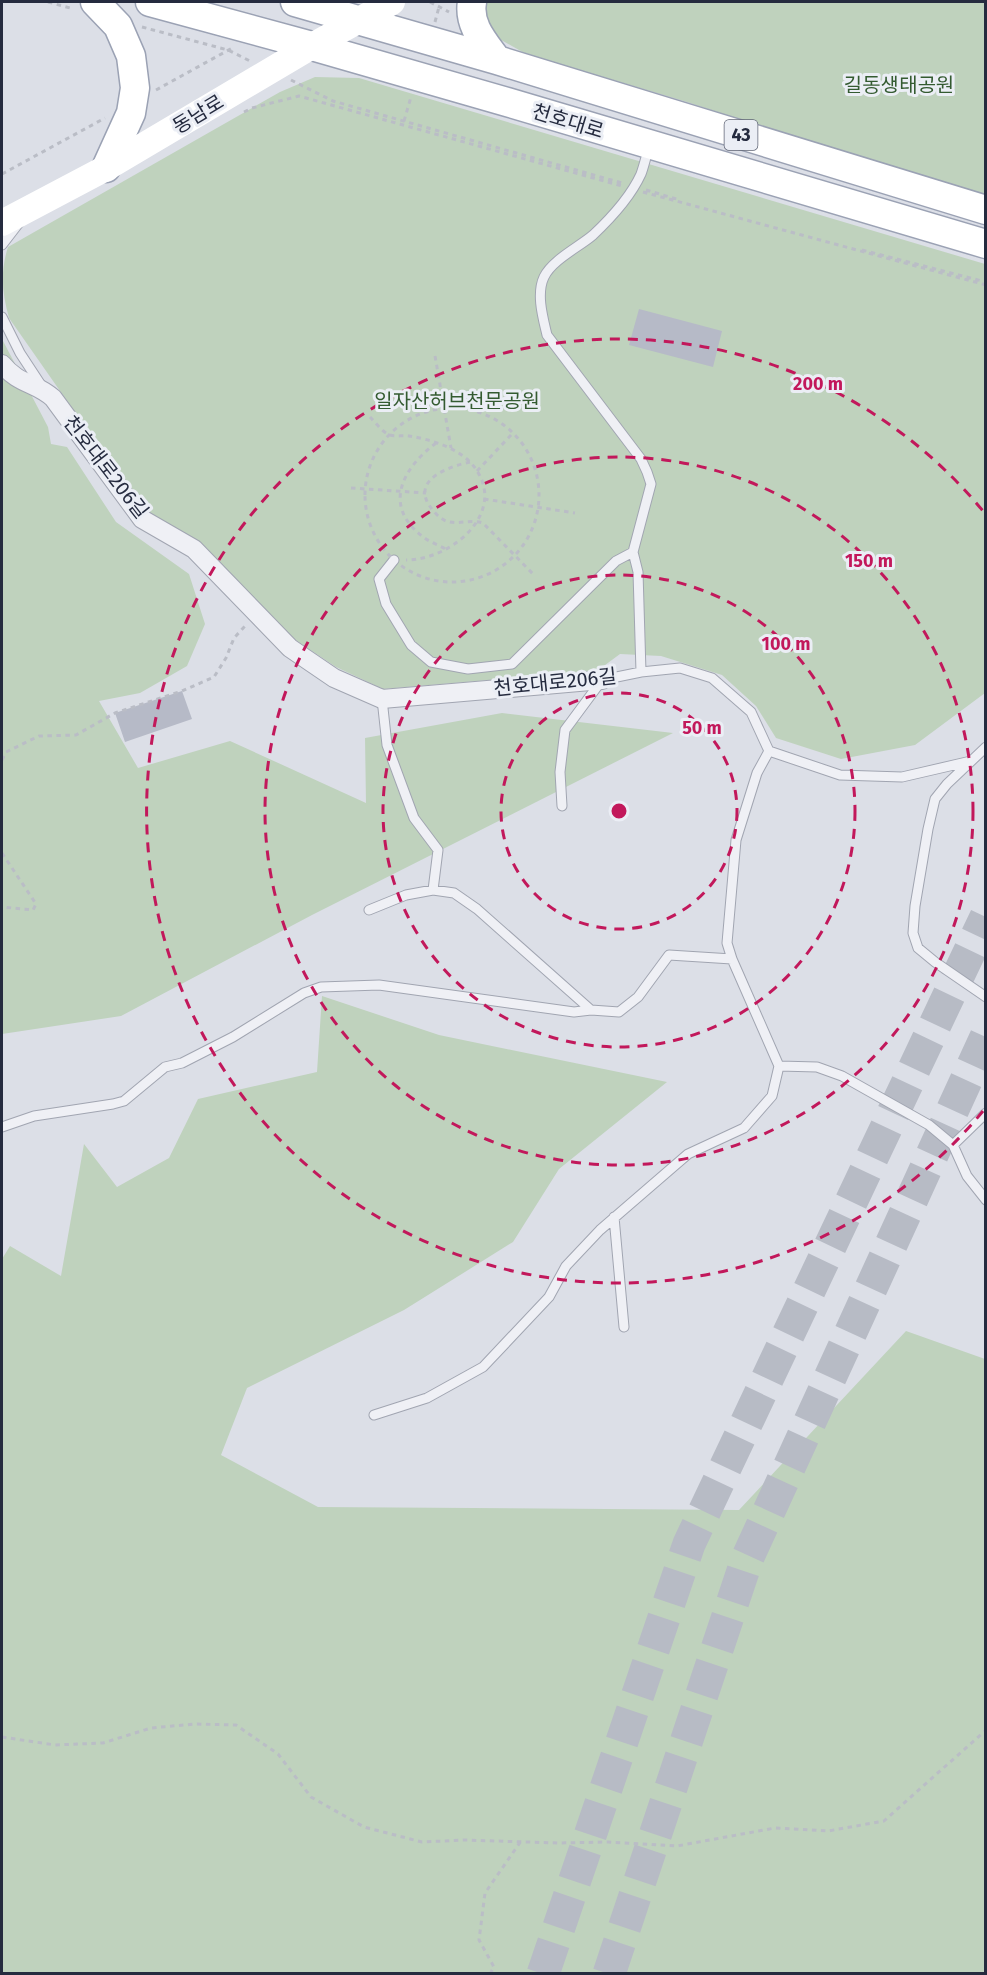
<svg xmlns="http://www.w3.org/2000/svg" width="987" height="1975" viewBox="0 0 987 1975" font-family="'Fira Sans','Noto Sans KR',sans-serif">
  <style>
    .green { fill: #bfd2bd }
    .building { fill: #b6bac7 }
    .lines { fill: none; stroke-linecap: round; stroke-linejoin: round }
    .highway-tunnel { stroke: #b7bbc5; stroke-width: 33; stroke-dasharray: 33 16; stroke-linecap: butt }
    .lane-casing { stroke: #a1a5b1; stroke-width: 11 }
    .street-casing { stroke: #a1a5b1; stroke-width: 20 }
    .primary-casing { stroke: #9ba2b4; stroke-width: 31 }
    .path { stroke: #babdc6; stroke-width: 3; stroke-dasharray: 4.5 4.5; stroke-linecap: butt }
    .lane { stroke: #eff0f5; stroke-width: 9 }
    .street { stroke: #eff0f5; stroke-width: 18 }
    .secondary { stroke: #fff; stroke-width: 26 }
    .primary { stroke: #fff; stroke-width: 28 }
    .ring { fill: none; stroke: #c2185b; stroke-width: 3; stroke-dasharray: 10 8 }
    .labels { text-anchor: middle; stroke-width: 6; stroke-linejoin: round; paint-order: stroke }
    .shield { fill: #ebeef5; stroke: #606676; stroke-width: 1.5 }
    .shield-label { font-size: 18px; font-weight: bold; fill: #252b3f }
    .park-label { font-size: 20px; fill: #345b31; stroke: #ebeef5 }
    .street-label { font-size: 20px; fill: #252b3f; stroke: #ebeef5 }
    .centre { fill: #c2185b; stroke: #ebeef5; stroke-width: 3 }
    .ring-label { font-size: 18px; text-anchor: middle; font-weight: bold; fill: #c2185b; stroke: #ebeef5; stroke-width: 6; stroke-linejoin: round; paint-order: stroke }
  </style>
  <rect width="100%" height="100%" fill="#dcdfe7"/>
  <!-- green -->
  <path class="green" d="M481 2H985V201L687 102 526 54 487 32Z
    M315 77 359 78 985 264V693L915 745 841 759 776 738 756 706 722 675 661 656 620 654 597 671 383 689 336 667 294 639 196 540 144 511 9 318C2 293 0 272 8 247L280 92Z
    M2 339 48 427 51 444 67 447 116 522 189 574 205 624 187 666 140 693 99 701 138 768 230 741 366 803 365 738 502 713 673 733 312 915 121 1016 2 1034Z
    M322 996 439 1035 667 1082 559 1169 513 1242 404 1310 247 1388 221 1455 318 1507 739 1510 906 1331 985 1359V1973H2V1259L10 1246 61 1276 84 1144 117 1187 169 1158 198 1099 317 1072Z"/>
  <!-- building -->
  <path class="building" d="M639 309 722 331 713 367 629 345Z
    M182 691 192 719 125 742 115 713Z"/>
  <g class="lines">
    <!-- highway-tunnel -->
    <path class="highway-tunnel" d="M543 1974 689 1544 986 917
      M609 1974 747 1559 986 1037"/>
    <defs>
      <path id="lane" d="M2 245 19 223
        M2 317 20 353 41 385
        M394 560 379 579 386 604 411 645 431 662 468 669 512 664 616 561 633 552
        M641 672 680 668 712 678 751 712 769 751 840 775 902 777 971 761
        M382 699 387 745 414 818 438 850 433 890
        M986 747 947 784 935 799 928 829 915 906 913 933 918 948 935 962 986 997
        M562 806 560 772 565 730 602 680 641 672 638 572 633 552 651 484 647 472 641 459 547 335C543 318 536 294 544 277 552 260 579 247 593 235 610 219 631 196 641 174 644 166 646 156 649 148
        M369 910 406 895 433 890 454 893 477 909 591 1010 619 1012 638 997 669 955 732 959
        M779 1066 817 1067 842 1076 929 1125 953 1145 967 1176 986 1200
        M2 1127 34 1116 113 1104 124 1101 165 1067 182 1063 233 1037 304 993 321 987 379 985 574 1012 591 1010
        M953 1145 986 1113
        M614 1217 624 1327
        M374 1415 427 1398 483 1367 549 1297 566 1266 600 1230 688 1154 744 1128 772 1096 779 1066 732 959 727 943 736 840 757 773 769 751"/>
      <path id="street" d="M2 364C19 385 35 382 53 398L142 519 194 549 290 648 334 678 382 699 602 680"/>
      <path id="primary" d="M95 2 118 26 131 56 135 88 131 113 106 168
        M150 2 312 46 507 102 986 244
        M295 2 497 60 986 210
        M472 2C468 25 484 42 497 60"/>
    </defs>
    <!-- lane casing -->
    <use href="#lane" class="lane-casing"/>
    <!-- street casing -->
    <use href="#street" class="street-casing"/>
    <!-- primary casing -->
    <use href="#primary" class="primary-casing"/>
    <!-- path -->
    <path class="path" d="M48 2 74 9
      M430 2 449 12
      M435 22 439 7
      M142 27 228 50 250 61
      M291 80 333 101 622 183
      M156 90 234 47
      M244 112 252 108 299 96 622 186
      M404 121 411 97
      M2 174 105 118
      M646 190 680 200
      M643 192 986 285
      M862 250 986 282
      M435 356 451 448
      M365 495a87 87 0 1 1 174 0a87 87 0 1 1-174 0Z
      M370 417C375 422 383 433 390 435 396 437 403 435 409 436 429 439 456 447 471 463 512 509 453 560 406 560
      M436 443C403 468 382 505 422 536 429 542 439 545 447 550
      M470 462C452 466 412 478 429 505 433 511 439 518 446 521 458 525 471 519 483 523L534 575
      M477 471 513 433
      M351 488 426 493
      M484 499 575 513
      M2 760 6 752 39 736 76 735 115 713 182 691 214 677 226 658 234 638 246 625
      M2 853 36 904 33 910 2 907
      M2 1737 55 1745 103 1743 151 1728 195 1724 236 1725 278 1754 311 1797 364 1827 422 1842 464 1840 559 1843 608 1842 677 1846 775 1828 828 1831 884 1821 986 1730
      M490 1974 494 1967 479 1940 485 1893 521 1841"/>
    <!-- lane -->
    <use href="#lane" class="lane"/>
    <!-- street -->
    <use href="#street" class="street"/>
    <!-- secondary -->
    <path class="secondary" d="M2 223 106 168 312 46 392 2"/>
    <!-- primary -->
    <use href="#primary" class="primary"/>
  </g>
  <!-- distance rings -->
  <g class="ring">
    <circle cx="619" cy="811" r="118"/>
    <circle cx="619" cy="811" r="236"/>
    <circle cx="619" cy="811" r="354"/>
    <path d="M983 1111A472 472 0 1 1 983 511"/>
  </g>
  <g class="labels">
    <!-- shield labels -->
    <rect class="shield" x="724.5" y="120" width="33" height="30" rx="4.5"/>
    <g class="shield-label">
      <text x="741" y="141">43</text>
    </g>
    <!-- park labels -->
    <g class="park-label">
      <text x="899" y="92">길동생태공원</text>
      <text x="457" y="408">일자산허브천문공원</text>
    </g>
    <!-- street labels -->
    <g class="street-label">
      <text transform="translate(198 114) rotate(-31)" y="7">동남로</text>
      <text transform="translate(568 121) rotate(17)" y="7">천호대로</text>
      <text transform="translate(106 467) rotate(52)" y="7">천호대로206길</text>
      <text transform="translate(555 682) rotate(-6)" y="7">천호대로206길</text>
    </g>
  </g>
  <circle cx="619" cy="811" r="9" class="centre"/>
  <g class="ring-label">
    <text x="818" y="390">200 m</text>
    <text x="869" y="567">150 m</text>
    <text x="786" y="650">100 m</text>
    <text x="702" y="734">50 m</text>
  </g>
  <!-- border -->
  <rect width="987" height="1975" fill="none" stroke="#252b3f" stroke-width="6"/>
</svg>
